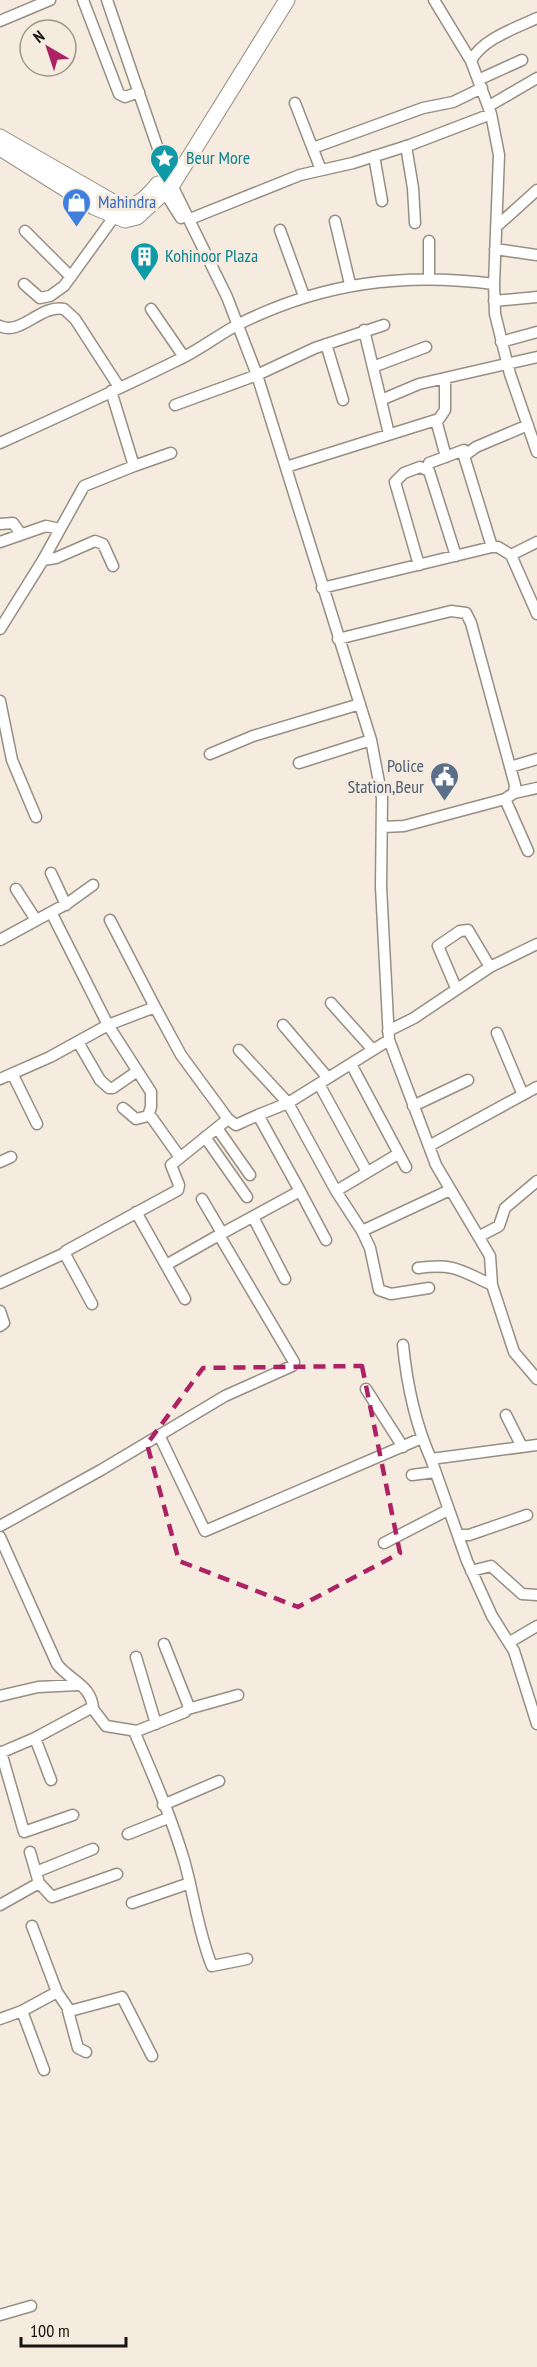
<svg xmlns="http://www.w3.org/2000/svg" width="537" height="2367" viewBox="0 0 537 2367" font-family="'PT Sans Narrow',sans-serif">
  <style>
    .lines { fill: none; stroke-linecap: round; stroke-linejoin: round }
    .minor-casing { stroke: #978e82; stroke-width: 13 }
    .highway-casing { stroke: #978e82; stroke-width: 17 }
    .minor { stroke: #fff; stroke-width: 10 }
    .highway { stroke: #fff; stroke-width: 15 }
    .marked { fill: none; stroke: #ac2264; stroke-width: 4.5; stroke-dasharray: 12 8; stroke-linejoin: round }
    .labels { text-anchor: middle; stroke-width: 6; stroke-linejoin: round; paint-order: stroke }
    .culture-label { font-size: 18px; fill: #0d838f; stroke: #f5ebde; text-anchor: start }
    .shop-label { font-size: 18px; fill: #366cbe; stroke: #f5ebde; text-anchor: start }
    .service-label { font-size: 18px; fill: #4e5e75; stroke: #f5ebde; text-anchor: end }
  </style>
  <rect width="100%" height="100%" fill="#f5ebde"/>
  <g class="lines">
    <defs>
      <path id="minor" d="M83 0 119 94 125 97 139 92
        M434 0 471 61
        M537 18C516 28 482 39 471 61L491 114 499 155 494 284 495 314 510 374 537 452
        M0 21 50 0
        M478 80 522 60
        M295 103 321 170
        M489 106 537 78
        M406 146 413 188 415 223
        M313 148 423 108 453 102 482 88
        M374 156 382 201
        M162 188 181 218
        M190 219 300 175 353 163 410 145 491 114
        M335 221 350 284
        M496 227 537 190
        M280 230 304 296
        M25 231 71 277
        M495 249 537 255
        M429 278V241
        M24 284 40 298 50 296 64 286 114 217
        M494 301 537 297
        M151 309 184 357
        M0 326C21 336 41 304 64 309L75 319 119 387
        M364 330 389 434
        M501 342 537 332
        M326 344 343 400
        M373 367 426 347
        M381 400 419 384 537 357
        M175 405 257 375 315 348 384 325
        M436 420 446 457
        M0 443C60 416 119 389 178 360 200 350 219 334 241 323 322 283 404 272 494 284
        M429 463 464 450
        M134 466 171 453
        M286 467 439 419 445 410V378
        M0 524 13 523 21 534
        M0 542 46 526 60 529
        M537 542 511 555 537 614
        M492 547 464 456 476 447 528 425
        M43 560 56 558 95 541 103 544 113 566
        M419 565 395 482 404 473 420 467 429 471 456 556
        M322 588 492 547H498L511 555
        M0 629 43 560 84 486 134 466 111 391
        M338 639 451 611 466 613 471 623 515 785 514 793 505 799 404 826 383 827
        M0 701 12 760 36 817
        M210 754 253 736 360 704
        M299 763 371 740
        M510 767 537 759
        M514 793 537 788
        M505 799 528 851
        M51 873 66 905
        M16 889 36 920
        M51 912 108 1025 151 1092V1107L148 1116
        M110 920 155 1007
        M0 940 68 903 93 885
        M456 988 438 946 460 931 468 930 490 967
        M331 1003 373 1050
        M283 1025 328 1078
        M388 1031 414 1018 490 967 537 944
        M497 1033 523 1095
        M389 1040 436 1165 490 1256 492 1285 514 1352 537 1379
        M78 1042 100 1080 109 1088H113L136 1072
        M239 1050 288 1103 336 1191 362 1231 450 1190
        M351 1064 406 1167
        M13 1075 37 1124
        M0 1079 50 1057 108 1025 155 1007 181 1055 228 1119 236 1125 258 1115
        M319 1084 367 1172
        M413 1106 468 1080
        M123 1108 136 1119 148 1116 152 1118 179 1156
        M217 1128 250 1175
        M205 1137 247 1197
        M429 1146 537 1087
        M0 1162 11 1157
        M300 1191 326 1240
        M336 1191 398 1154
        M202 1199 222 1233
        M136 1212 185 1299
        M253 1217 285 1279
        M362 1231 370 1248 379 1290 391 1294 429 1288
        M480 1236 499 1226 505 1208 537 1181
        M166 1265 219 1235
        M418 1268C454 1263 460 1270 492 1285
        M0 1283 65 1253
        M92 1304 66 1256V1251L178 1190 179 1185 171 1165 228 1119
        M0 1311 4 1323 0 1326
        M403 1345C407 1385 415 1423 431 1459L537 1445
        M366 1389 403 1447
        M506 1415 522 1447
        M159 1435 205 1531 422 1438
        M431 1459 467 1561 492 1616 514 1651 537 1724
        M412 1475 435 1472
        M0 1526 101 1470 225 1396 292 1366 294 1362 219 1235 300 1191 258 1115 288 1103 389 1040 381 887 382 798 371 740 257 375 227 297 167 175 107 0
        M458 1535H469L527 1515
        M0 1537 57 1664C70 1681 92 1685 93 1709
        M384 1543 448 1510
        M471 1571 491 1566 522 1594 537 1595
        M510 1642 537 1626
        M136 1657 156 1724
        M0 1696 38 1687 78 1685
        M188 1709 238 1695
        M134 1731C152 1773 171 1816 184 1860 194 1895 198 1932 212 1966L247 1959
        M35 1738 51 1780
        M1 1752 24 1832 73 1815
        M0 1753 35 1738 89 1709H93L106 1726 137 1731 185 1712 189 1707 164 1644
        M163 1805 219 1781
        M128 1834 168 1818
        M36 1872 93 1849
        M39 1883 52 1897 117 1874
        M132 1903 190 1883
        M0 1905 39 1883 30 1852
        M32 1926 57 1992
        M22 2011 44 2070
        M68 2011 78 2048 86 2052
        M0 2019 22 2011 57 1992 70 2011 122 1997 152 2056
        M0 2315 31 2306"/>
      <path id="highway" d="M0 137 120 206C137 209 148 196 158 184
        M0 148 94 207 125 220 137 217 172 185 287 0"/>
    </defs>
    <!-- minor casing -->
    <use href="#minor" class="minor-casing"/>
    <!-- highway casing -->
    <use href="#highway" class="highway-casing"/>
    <!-- minor -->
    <use href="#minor" class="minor"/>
    <!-- highway -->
    <use href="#highway" class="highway"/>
  </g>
  <!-- marked area -->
  <path class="marked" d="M362 1366 400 1553 298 1607 179 1561 147 1444 203 1368Z"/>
  <!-- icons -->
  <defs>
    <symbol id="sight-pin" viewBox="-11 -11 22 30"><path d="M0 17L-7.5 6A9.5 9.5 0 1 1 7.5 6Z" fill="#0f9aa8" stroke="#f5ebde"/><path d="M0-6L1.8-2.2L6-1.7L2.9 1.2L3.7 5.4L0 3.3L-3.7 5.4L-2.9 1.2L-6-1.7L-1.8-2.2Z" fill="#fff"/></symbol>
    <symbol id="shop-pin" viewBox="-11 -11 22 30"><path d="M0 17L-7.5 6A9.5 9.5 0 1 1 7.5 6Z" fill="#3f7fe0" stroke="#f5ebde"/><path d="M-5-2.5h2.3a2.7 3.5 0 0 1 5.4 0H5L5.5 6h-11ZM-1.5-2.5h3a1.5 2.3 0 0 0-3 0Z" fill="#fff"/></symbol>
    <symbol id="building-pin" viewBox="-11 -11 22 30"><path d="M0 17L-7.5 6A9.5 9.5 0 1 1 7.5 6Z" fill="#0f9aa8" stroke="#f5ebde"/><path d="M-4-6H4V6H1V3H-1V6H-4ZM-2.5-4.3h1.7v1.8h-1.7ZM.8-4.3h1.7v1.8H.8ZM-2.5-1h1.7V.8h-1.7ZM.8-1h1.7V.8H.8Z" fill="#fff"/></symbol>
    <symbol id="civic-pin" viewBox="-11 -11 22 30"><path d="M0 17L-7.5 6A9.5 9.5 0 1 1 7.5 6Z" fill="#5c6f8a" stroke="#f5ebde"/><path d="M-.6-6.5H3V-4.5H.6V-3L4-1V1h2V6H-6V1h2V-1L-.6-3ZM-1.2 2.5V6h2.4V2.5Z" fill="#fff"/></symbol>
  </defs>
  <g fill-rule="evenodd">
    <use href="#sight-pin" x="148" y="142" width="33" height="45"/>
    <use href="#shop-pin" x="60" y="186" width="33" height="45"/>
    <use href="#building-pin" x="128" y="240" width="33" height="45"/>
    <use href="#civic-pin" x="428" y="760" width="33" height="45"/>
  </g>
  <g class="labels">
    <!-- culture labels -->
    <g class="culture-label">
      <text x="186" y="164">Beur More</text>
      <text x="165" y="262">Kohinoor Plaza</text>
    </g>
    <!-- shop labels -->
    <g class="shop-label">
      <text x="98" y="208">Mahindra</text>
    </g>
    <!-- service labels -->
    <g class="service-label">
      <text x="424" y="772">Police<tspan x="424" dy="21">Station,Beur</tspan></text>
    </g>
  </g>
  <!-- north arrow -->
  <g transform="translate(48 48) rotate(321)"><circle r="28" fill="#f5ebde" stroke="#9d968c" stroke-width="1.5"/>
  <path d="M0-4.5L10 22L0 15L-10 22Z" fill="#ac2264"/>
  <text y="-9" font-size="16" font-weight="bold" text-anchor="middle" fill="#191611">N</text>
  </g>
  <!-- scale -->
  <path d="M21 2337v9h105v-9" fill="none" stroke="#191611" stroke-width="3"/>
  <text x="30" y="2337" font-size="18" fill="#191611" stroke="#f5ebde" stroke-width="4.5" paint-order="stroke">100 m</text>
</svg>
